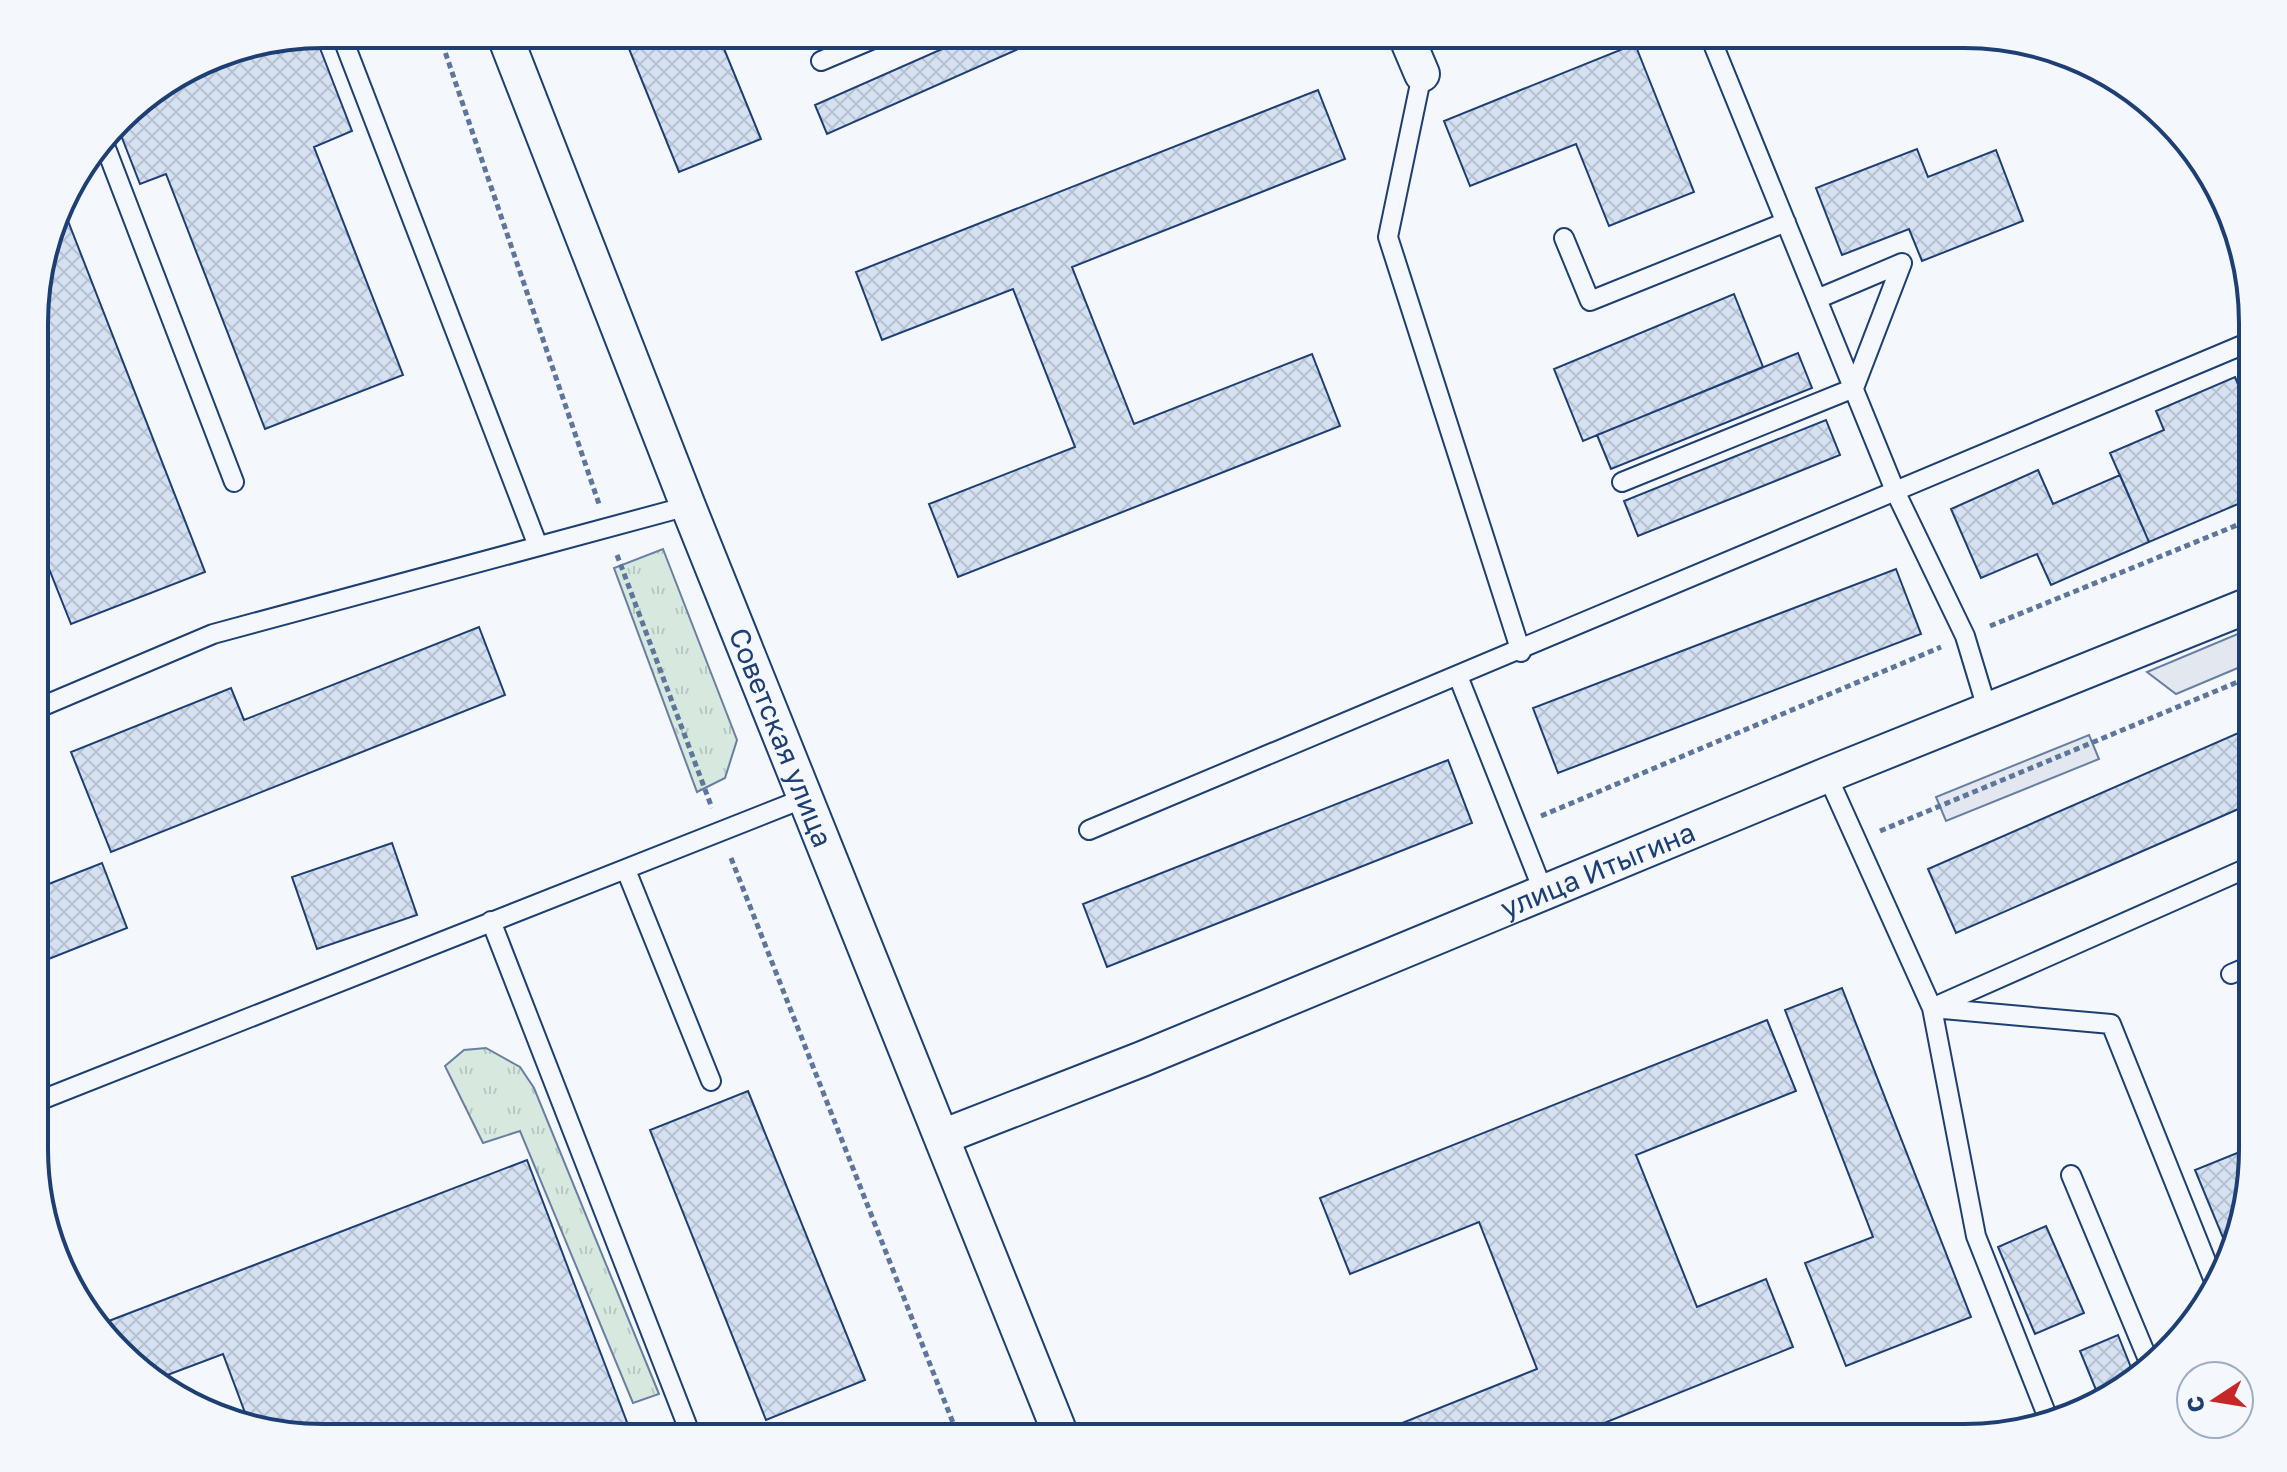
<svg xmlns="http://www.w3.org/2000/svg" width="2287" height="1472" viewBox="0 0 2287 1472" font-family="'Golos Text',sans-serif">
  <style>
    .grass { fill: url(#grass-tufts); stroke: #687fa3; stroke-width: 2 }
    .parking { fill: #e3e8f0; stroke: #687fa3; stroke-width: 2 }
    .building { fill: url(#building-cross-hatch); stroke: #1d3f73; stroke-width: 2 }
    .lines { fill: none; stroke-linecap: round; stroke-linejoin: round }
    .lane-casing { stroke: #1d3f73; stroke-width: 22 }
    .street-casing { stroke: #1d3f73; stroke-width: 38 }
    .path { stroke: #5e769c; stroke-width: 5; stroke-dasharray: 6 4; stroke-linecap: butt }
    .lane { stroke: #f4f7fb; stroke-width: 18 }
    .street { stroke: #f4f7fb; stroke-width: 34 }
    .labels { text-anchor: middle; stroke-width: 6; stroke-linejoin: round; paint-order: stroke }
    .street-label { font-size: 28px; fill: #1d3f73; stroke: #f4f7fb }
    .rim { fill: none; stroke: #1d3f73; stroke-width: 4 }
  </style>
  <defs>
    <pattern id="grass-tufts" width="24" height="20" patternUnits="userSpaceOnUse" patternTransform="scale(2)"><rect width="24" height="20" fill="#d7e8df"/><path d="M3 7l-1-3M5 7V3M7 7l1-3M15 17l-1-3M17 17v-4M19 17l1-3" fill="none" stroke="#b8c8c3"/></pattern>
    <pattern id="building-cross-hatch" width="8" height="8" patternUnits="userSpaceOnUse" patternTransform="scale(2)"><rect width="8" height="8" fill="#d5e0f0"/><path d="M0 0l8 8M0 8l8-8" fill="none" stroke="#b6c1d1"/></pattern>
  </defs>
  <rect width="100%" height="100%" fill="#f4f7fb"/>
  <!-- grass -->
  <path class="grass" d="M663 549 737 740 725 778 697 792 614 568Z
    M486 1048 520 1067 534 1088 659 1394 633 1403 520 1131 483 1143 445 1066 464 1050Z"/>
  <!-- parking -->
  <path class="parking" d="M2252 628V662L2176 694 2147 672Z
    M2089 735 2099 759 1946 821 1936 797Z"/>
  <!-- building -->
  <path class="building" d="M623 34H718L761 139 679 172Z
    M976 34H1052L827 134 815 105Z
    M316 38 352 131 314 147 403 375 265 429 166 174 140 184 117 125 132 106 213 56 274 44 278 53Z
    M1635 44 1694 192 1609 226 1576 144 1470 186 1444 121Z
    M1318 90 1345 159 1072 267 1134 424 1312 354 1340 426 958 577 929 504 1075 447 1013 289 882 340 856 272Z
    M1917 149 1928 177 1996 150 2023 221 1922 261 1909 229 1842 255 1816 188Z
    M61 203 205 572 71 624 36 536V286Z
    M1734 294 1763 367 1583 441 1554 369Z
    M1798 353 1812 388 1611 469 1597 435Z
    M2235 377 2252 418V498L2149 542 2110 453 2164 430 2156 411Z
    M1826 420 1840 455 1638 536 1624 501Z
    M2038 470 2053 504 2120 475 2149 542 2051 585 2037 554 1981 578 1951 509Z
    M1896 569 1921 634 1558 773 1533 708Z
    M479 627 505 695 111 852 71 752 231 688 244 720Z
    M2252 727V803L1956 933 1928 869Z
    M1448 760 1472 823 1107 967 1083 904Z
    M392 843 417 915 317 949 292 877Z
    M102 863 127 928 36 964V889Z
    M1842 988 1971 1317 1846 1366 1805 1263 1873 1237 1785 1010Z
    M1767 1020 1796 1091 1636 1155 1697 1307 1766 1279 1793 1347 1567 1438H1379L1377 1433 1537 1369 1479 1222 1350 1274 1320 1198Z
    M748 1091 865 1380 766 1420 650 1130Z
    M2252 1147V1167L2226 1245 2195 1170Z
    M527 1160 633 1438H323L250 1426 223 1354 154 1380 101 1324Z
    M2046 1226 2084 1313 2035 1334 1998 1247Z
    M2118 1335 2134 1375 2101 1402 2080 1351Z"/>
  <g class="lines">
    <defs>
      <path id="lane" d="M341 34 538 546
        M1709 34 1896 493 1965 636 1988 712
        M821 61 885 34
        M1422 74 1388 237 1521 652
        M104 143 234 482
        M1564 238 1590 301 1786 222
        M1622 482 1854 388 1902 263 1817 299
        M1458 676 1544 893
        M36 709 213 634 688 506
        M1827 775 1932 1008 1976 1236 2048 1418
        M1089 830 2252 341
        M626 870 711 1081
        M491 921 692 1438
        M2231 974 2252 965
        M1934 1007 2252 866
        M1932 1008 2111 1024 2214 1281
        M36 1102 805 798
        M2071 1175 2149 1362"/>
      <g id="street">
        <path id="s1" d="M504 34 688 506 1062 1438"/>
        <path d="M1405 34 1422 74"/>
        <path id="s2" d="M942 1137 1142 1059 1827 775 2252 604"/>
      </g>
    </defs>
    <!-- lane casing -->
    <use href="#lane" class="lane-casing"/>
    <!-- street casing -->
    <use href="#street" class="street-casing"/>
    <!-- path -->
    <path class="path" d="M439 34 599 504
      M617 555 712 808
      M1990 626 2252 519
      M1541 816 1941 647
      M1880 831 2252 676
      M731 858 959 1438"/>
    <!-- lane -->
    <use href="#lane" class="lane"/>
    <!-- street -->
    <use href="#street" class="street"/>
  </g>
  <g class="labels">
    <!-- street labels -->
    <g class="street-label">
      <text dy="10" stroke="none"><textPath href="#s1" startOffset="756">Советская улица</textPath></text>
      <text dy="10" stroke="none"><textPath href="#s2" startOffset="708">улица Итыгина</textPath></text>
    </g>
  </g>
  <!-- crop -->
  <path d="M0 0H2287V1472H0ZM323 48H1964A275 275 0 0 1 2239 323V1149A275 275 0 0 1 1964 1424H323A275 275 0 0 1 48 1149V323A275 275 0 0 1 323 48Z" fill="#f4f7fb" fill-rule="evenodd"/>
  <path class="rim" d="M323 48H1964A275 275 0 0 1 2239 323V1149A275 275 0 0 1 1964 1424H323A275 275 0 0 1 48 1149V323A275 275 0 0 1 323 48Z"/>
  <!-- north arrow -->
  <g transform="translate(2215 1400) rotate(258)"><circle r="38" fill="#f4f7fb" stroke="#9eadc5" stroke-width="2"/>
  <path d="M0-6L14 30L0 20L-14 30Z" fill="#c62828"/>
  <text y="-12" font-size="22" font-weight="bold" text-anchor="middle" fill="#1d3f73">С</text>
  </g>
</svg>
